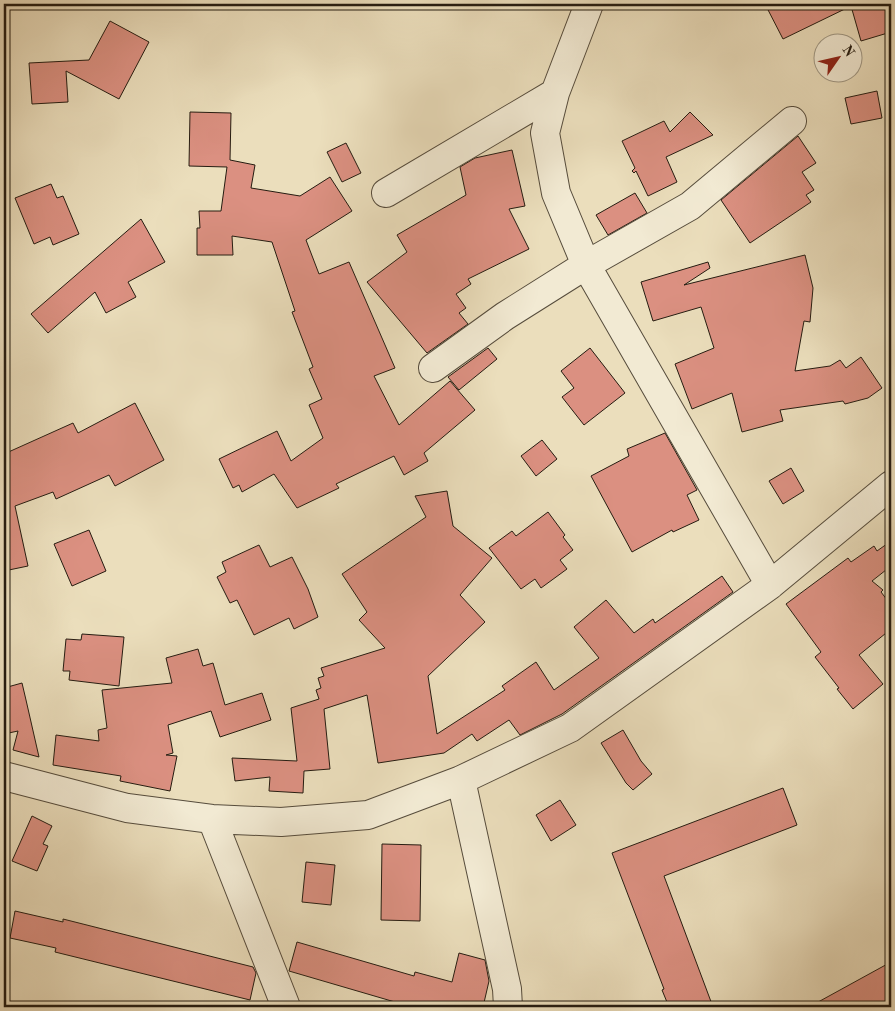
<svg xmlns="http://www.w3.org/2000/svg" width="895" height="1011" viewBox="0 0 895 1011" font-family="'Old Standard TT',serif">
  <style>
    .building { fill: #db9081; stroke: #251c11 }
    .lines { fill: none; stroke-linecap: round; stroke-linejoin: round }
    .minor-casing { stroke: #564c3c; stroke-width: 30 }
    .minor { stroke: #f2ead3; stroke-width: 28 }
  </style>
  <rect width="100%" height="100%" fill="#ebdebc"/>
  <filter id="stains"><feTurbulence type="fractalNoise" baseFrequency=".004" numOctaves="4"/><feColorMatrix values="0 0 0 0 .2 0 0 0 0 .09 0 0 0 0 .02 0 0 0 .5 -.17"/></filter>
  <radialGradient id="worn" r=".72"><stop offset=".6" stop-color="#630" stop-opacity="0"/><stop offset="1" stop-color="#630" stop-opacity=".3"/></radialGradient>
  <!-- building -->
  <path class="building" d="M765 4H891V32L861 41 851 6 783 39Z
    M110 21 149 42 119 99 66 71 68 102 32 104 29 63 89 60Z
    M877 91 882 118 851 124 845 98Z
    M190 112 231 113 230 160 255 165 251 188 300 196 330 177 352 211 306 240 319 274 349 262 395 368 374 376 399 425 450 381 475 410 424 453 428 461 404 475 394 456 336 484 339 488 297 508 274 474 242 492 239 485 233 488 219 459 277 431 291 461 323 438 309 405 322 399 309 369 313 367 292 312 295 311 272 242 232 236 233 255H197V228H200L199 211H221L227 167 189 166Z
    M690 112 713 135 666 157 677 182 648 196 636 171 634 173 632 171 635 168 622 141 664 121 670 132Z
    M798 136 816 163 802 172 814 190 806 195 811 202 750 243 721 200Z
    M346 143 361 173 342 182 327 152Z
    M512 150 525 206 509 209 529 249 468 279 471 284 456 294 466 308 459 313 468 324 427 353 367 282 407 252 397 235 466 195 460 167 475 158Z
    M51 184 57 198 63 196 79 234 53 245 50 237 34 244 15 198Z
    M635 193 647 213 608 235 596 215Z
    M141 219 165 262 128 282 136 297 106 313 95 292 48 333 31 314Z
    M805 255 813 288 810 322 804 321 795 371 830 366 840 360 846 368 861 357 882 388 868 398 845 404 843 401 780 410 783 421 742 432 732 393 692 409 675 364 714 348 701 307 653 321 641 282 708 262 710 268 684 285Z
    M488 348 497 359 459 390 448 377Z
    M590 348 625 393 584 425 562 397 574 388 561 371Z
    M135 403 164 460 115 486 109 475 56 499 53 492 15 506 28 566 4 571V454L73 423 78 433Z
    M665 433 697 490 687 495 699 520 673 532 672 530 632 552 591 476 629 456 627 449Z
    M542 440 557 459 536 476 521 456Z
    M791 468 804 491 783 504 769 481Z
    M447 491 453 526 492 558 460 595 485 622 428 676 437 734 505 690 502 686 536 662 554 690 599 658 574 627 606 600 634 633 653 619 655 623 722 576 733 592 562 714 520 735 509 720 477 741 472 734 444 753 378 763 367 695 324 709 330 769 304 771 303 793 269 791 270 777 235 781 232 758 297 761 291 708 319 699 316 690 321 688 318 678 324 676 321 668 385 648 359 620 367 612 342 574 426 517 415 496Z
    M548 512 565 535 563 537 573 550 560 560 567 569 541 588 535 579 521 589 489 548 512 531 516 536Z
    M89 530 106 571 72 586 54 544Z
    M891 541V566L872 581 883 590 881 592 891 605V629L859 655 883 684 853 709 837 689 839 688 815 657 821 652 786 604 848 558 851 562 874 546 877 551Z
    M259 545 270 567 292 557 308 589 318 617 294 629 289 618 254 635 237 600 230 603 217 577 226 572 222 562Z
    M82 634 124 637 119 686 69 680 70 671H63L66 639 81 640Z
    M198 649 203 666 213 663 225 705 262 693 271 720 220 737 211 711 168 725 173 753 166 755 177 756 170 791 120 781 121 776 53 765 56 735 99 741 98 730 107 728 102 690 172 683 166 658Z
    M22 683 26 700 39 757 13 750 18 731 4 734V688Z
    M623 730 641 761 652 774 633 790 626 783 601 743Z
    M783 788 797 825 664 876 713 1007H669L662 990 664 989 612 853Z
    M560 800 576 825 551 841 536 815Z
    M32 816 52 826 43 844 48 846 37 871 12 861Z
    M382 844 421 845 420 921 381 920Z
    M306 862 335 865 331 905 302 902Z
    M15 911 63 922V919L253 967 256 973 250 1000 55 952 56 948 10 938Z
    M297 942 414 976 415 972 452 982 459 953 485 960 489 981 483 1007H412L289 971Z
    M891 962V1007H809Z"/>
  <g class="lines">
    <defs>
      <path id="minor" d="M589 4 555 93 545 133 556 193 586 265 770 585
        M386 193 555 93
        M433 368 505 316 586 265 690 206 792 121
        M4 776 127 808 212 819 281 822 368 815 461 780 570 728 770 585 891 485
        M461 780 507 989 508 1007
        M212 819 286 1007"/>
    </defs>
    <!-- minor casing -->
    <use href="#minor" class="minor-casing"/>
    <!-- minor -->
    <use href="#minor" class="minor"/>
  </g>
  <!-- margin -->
  <rect width="895" height="1011" fill="none" stroke="#ebdebc" stroke-width="20"/>
  <rect x="5" y="5" width="885" height="1001" fill="none" stroke="#251c11" stroke-width="2.5"/>
  <rect x="10" y="10" width="875" height="991" fill="none" stroke="#251c11"/>
  <!-- north arrow -->
  <g transform="translate(838 58) rotate(56)"><circle r="24" fill="#f2ead3" stroke="#a09885"/>
  <path d="M0-4L9 19L0 12L-9 19Z" fill="#8f2418"/>
  <text y="-8" font-size="14" font-weight="bold" text-anchor="middle" fill="#251c11">N</text>
  </g>
  <rect width="100%" height="100%" filter="url(#stains)"/>
  <rect width="100%" height="100%" fill="url(#worn)"/>
</svg>
